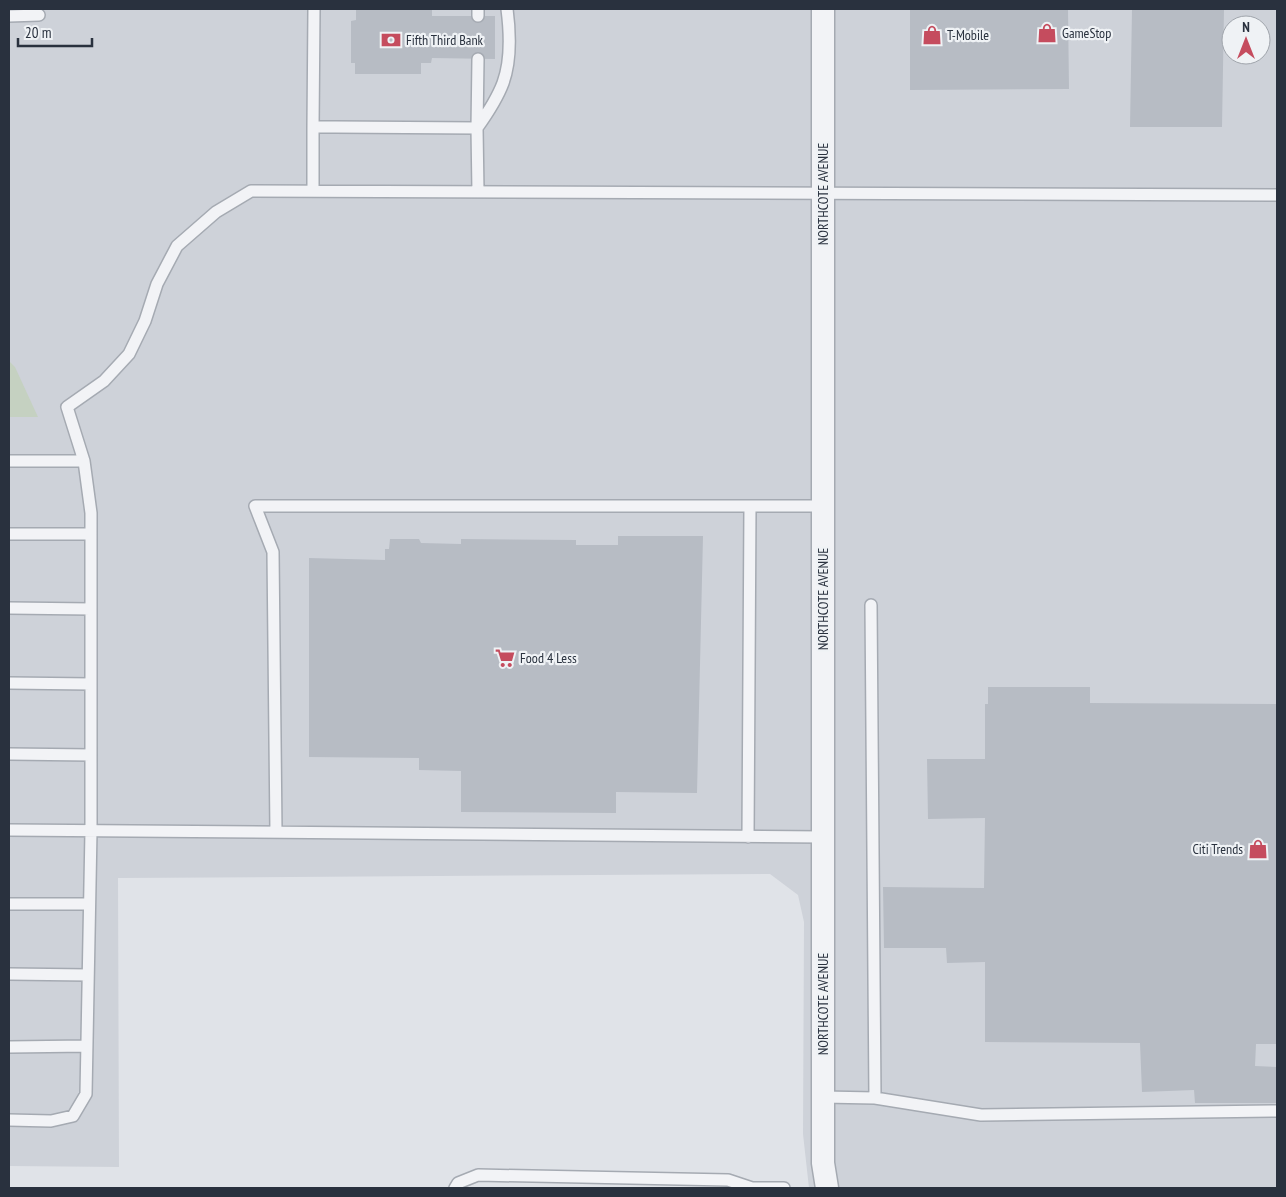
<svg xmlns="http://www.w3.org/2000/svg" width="1286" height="1197" viewBox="0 0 1286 1197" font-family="'PT Sans Narrow',sans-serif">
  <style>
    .built { fill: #ced2d9; fill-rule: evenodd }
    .green { fill: #c5d1c1 }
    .building { fill: #b7bcc4 }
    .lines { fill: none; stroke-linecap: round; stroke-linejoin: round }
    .service-casing { stroke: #a5aab2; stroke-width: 14 }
    .minor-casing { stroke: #a5aab2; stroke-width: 25 }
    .service { stroke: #f2f3f6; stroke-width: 11 }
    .minor { stroke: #f2f3f6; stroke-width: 22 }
    .labels { text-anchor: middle; stroke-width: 4.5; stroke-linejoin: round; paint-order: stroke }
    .poi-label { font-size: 14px; fill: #29313e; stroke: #eff2f5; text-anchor: start }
    .street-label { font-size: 14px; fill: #29313e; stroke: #eff2f5 }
  </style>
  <rect width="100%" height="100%" fill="#e0e3e8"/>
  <!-- built -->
  <path class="built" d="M9 9H1277V1188H809L803 1134 804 922 798 895 770 874 118 878 119 1167 9 1166ZM1231 25H1261V55H1231Z"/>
  <!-- green -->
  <path class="green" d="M9 361 15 367 38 417H9Z"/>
  <!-- building -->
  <path class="building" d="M356 9H421V10H432V16H495V59L432 58 431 63H421V74H355V63H351V21L356 20Z
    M910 9H1068L1069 89 910 90Z
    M1132 9H1224L1222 127H1130Z
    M618 536H703L697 793 616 792V813L461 812V771L419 770V758L309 757V558L385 560V549H389L390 539H419L421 543 461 544V539L576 540V545H618Z
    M988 687H1090V703L1277 704V1044H1256L1255 1066 1277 1067V1103H1195L1194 1090 1142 1092 1140 1043 985 1042V962L947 963 946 948H884L883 887 984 888 985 818 928 819 927 759H985V704H988Z"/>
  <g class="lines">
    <defs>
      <path id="service" d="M478 9V16
        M9 16 39 15
        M313 127 314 9
        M477 128C487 114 497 99 503 83 511 61 510 32 507 9
        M477 128 478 59
        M313 191V127H335L477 128 478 192
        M9 461H84
        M9 534H91
        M9 608 91 609
        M9 683 91 684
        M9 754 91 755
        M9 830 823 837
        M276 832 273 552 255 506H823
        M748 837 750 506
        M9 904H89
        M9 974 88 975
        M9 1047 87 1046
        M823 1097 875 1098 871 605
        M875 1098 981 1115 1277 1111
        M9 1120 51 1121 73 1116 86 1094 91 831V513L84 461 67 407 104 381 129 354 145 321 157 284 177 246 216 212 251 191 1277 195
        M455 1188 458 1183 478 1175 728 1180 752 1188H784"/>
      <path id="minor" d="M823 9V1163L827 1188"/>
    </defs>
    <!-- service casing -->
    <use href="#service" class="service-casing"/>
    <!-- minor casing -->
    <use href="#minor" class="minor-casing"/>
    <!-- service -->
    <use href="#service" class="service"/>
    <!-- minor -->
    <use href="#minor" class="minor"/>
  </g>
  <!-- icons -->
  <defs>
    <symbol id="shop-bare" viewBox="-9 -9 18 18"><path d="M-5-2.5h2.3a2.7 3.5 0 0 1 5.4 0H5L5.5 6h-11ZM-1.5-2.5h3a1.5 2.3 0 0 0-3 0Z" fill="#c54c5e" stroke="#eff2f5" stroke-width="2.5" paint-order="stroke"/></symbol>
    <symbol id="bank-bare" viewBox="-9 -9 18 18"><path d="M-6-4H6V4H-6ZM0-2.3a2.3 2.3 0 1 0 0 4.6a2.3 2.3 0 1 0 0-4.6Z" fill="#c54c5e" stroke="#eff2f5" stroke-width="2.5" paint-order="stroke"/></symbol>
    <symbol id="supermarket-bare" viewBox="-9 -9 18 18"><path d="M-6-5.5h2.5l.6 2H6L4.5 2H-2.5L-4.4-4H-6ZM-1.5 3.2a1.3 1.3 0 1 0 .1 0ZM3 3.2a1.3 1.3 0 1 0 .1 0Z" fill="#c54c5e" stroke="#eff2f5" stroke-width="2.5" paint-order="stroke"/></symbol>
  </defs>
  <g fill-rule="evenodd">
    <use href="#shop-bare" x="1033" y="19" width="28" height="28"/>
    <use href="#shop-bare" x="918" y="21" width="28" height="28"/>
    <use href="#bank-bare" x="377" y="26" width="28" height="28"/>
    <use href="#supermarket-bare" x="491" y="644" width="28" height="28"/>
    <use href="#shop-bare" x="1244" y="835" width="28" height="28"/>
  </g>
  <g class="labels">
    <!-- poi labels -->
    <g class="poi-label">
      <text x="1062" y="38">GameStop</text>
      <text x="947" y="40">T-Mobile</text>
      <text x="406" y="45">Fifth Third Bank</text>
      <text x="520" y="663">Food 4 Less</text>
      <text x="1243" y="854" text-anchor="end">Citi Trends</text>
    </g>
    <!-- street labels -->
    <g class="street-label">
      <text transform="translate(823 194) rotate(-90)" y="5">NORTHCOTE AVENUE</text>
      <text transform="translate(823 599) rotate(-90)" y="5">NORTHCOTE AVENUE</text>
      <text transform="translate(823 1004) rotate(-90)" y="5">NORTHCOTE AVENUE</text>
    </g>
  </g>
  <!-- border -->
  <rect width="1286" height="1197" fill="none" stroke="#29313e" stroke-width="20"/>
  <!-- north arrow -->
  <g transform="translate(1246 40)"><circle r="24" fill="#eff2f5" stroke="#a0a5ac"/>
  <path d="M0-4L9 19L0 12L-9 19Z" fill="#c54c5e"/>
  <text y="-8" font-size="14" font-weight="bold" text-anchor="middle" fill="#29313e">N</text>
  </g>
  <!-- scale -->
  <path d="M18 38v8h74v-8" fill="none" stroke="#29313e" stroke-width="2.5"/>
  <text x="25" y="38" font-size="15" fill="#29313e" stroke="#eff2f5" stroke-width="4" paint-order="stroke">20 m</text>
</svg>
